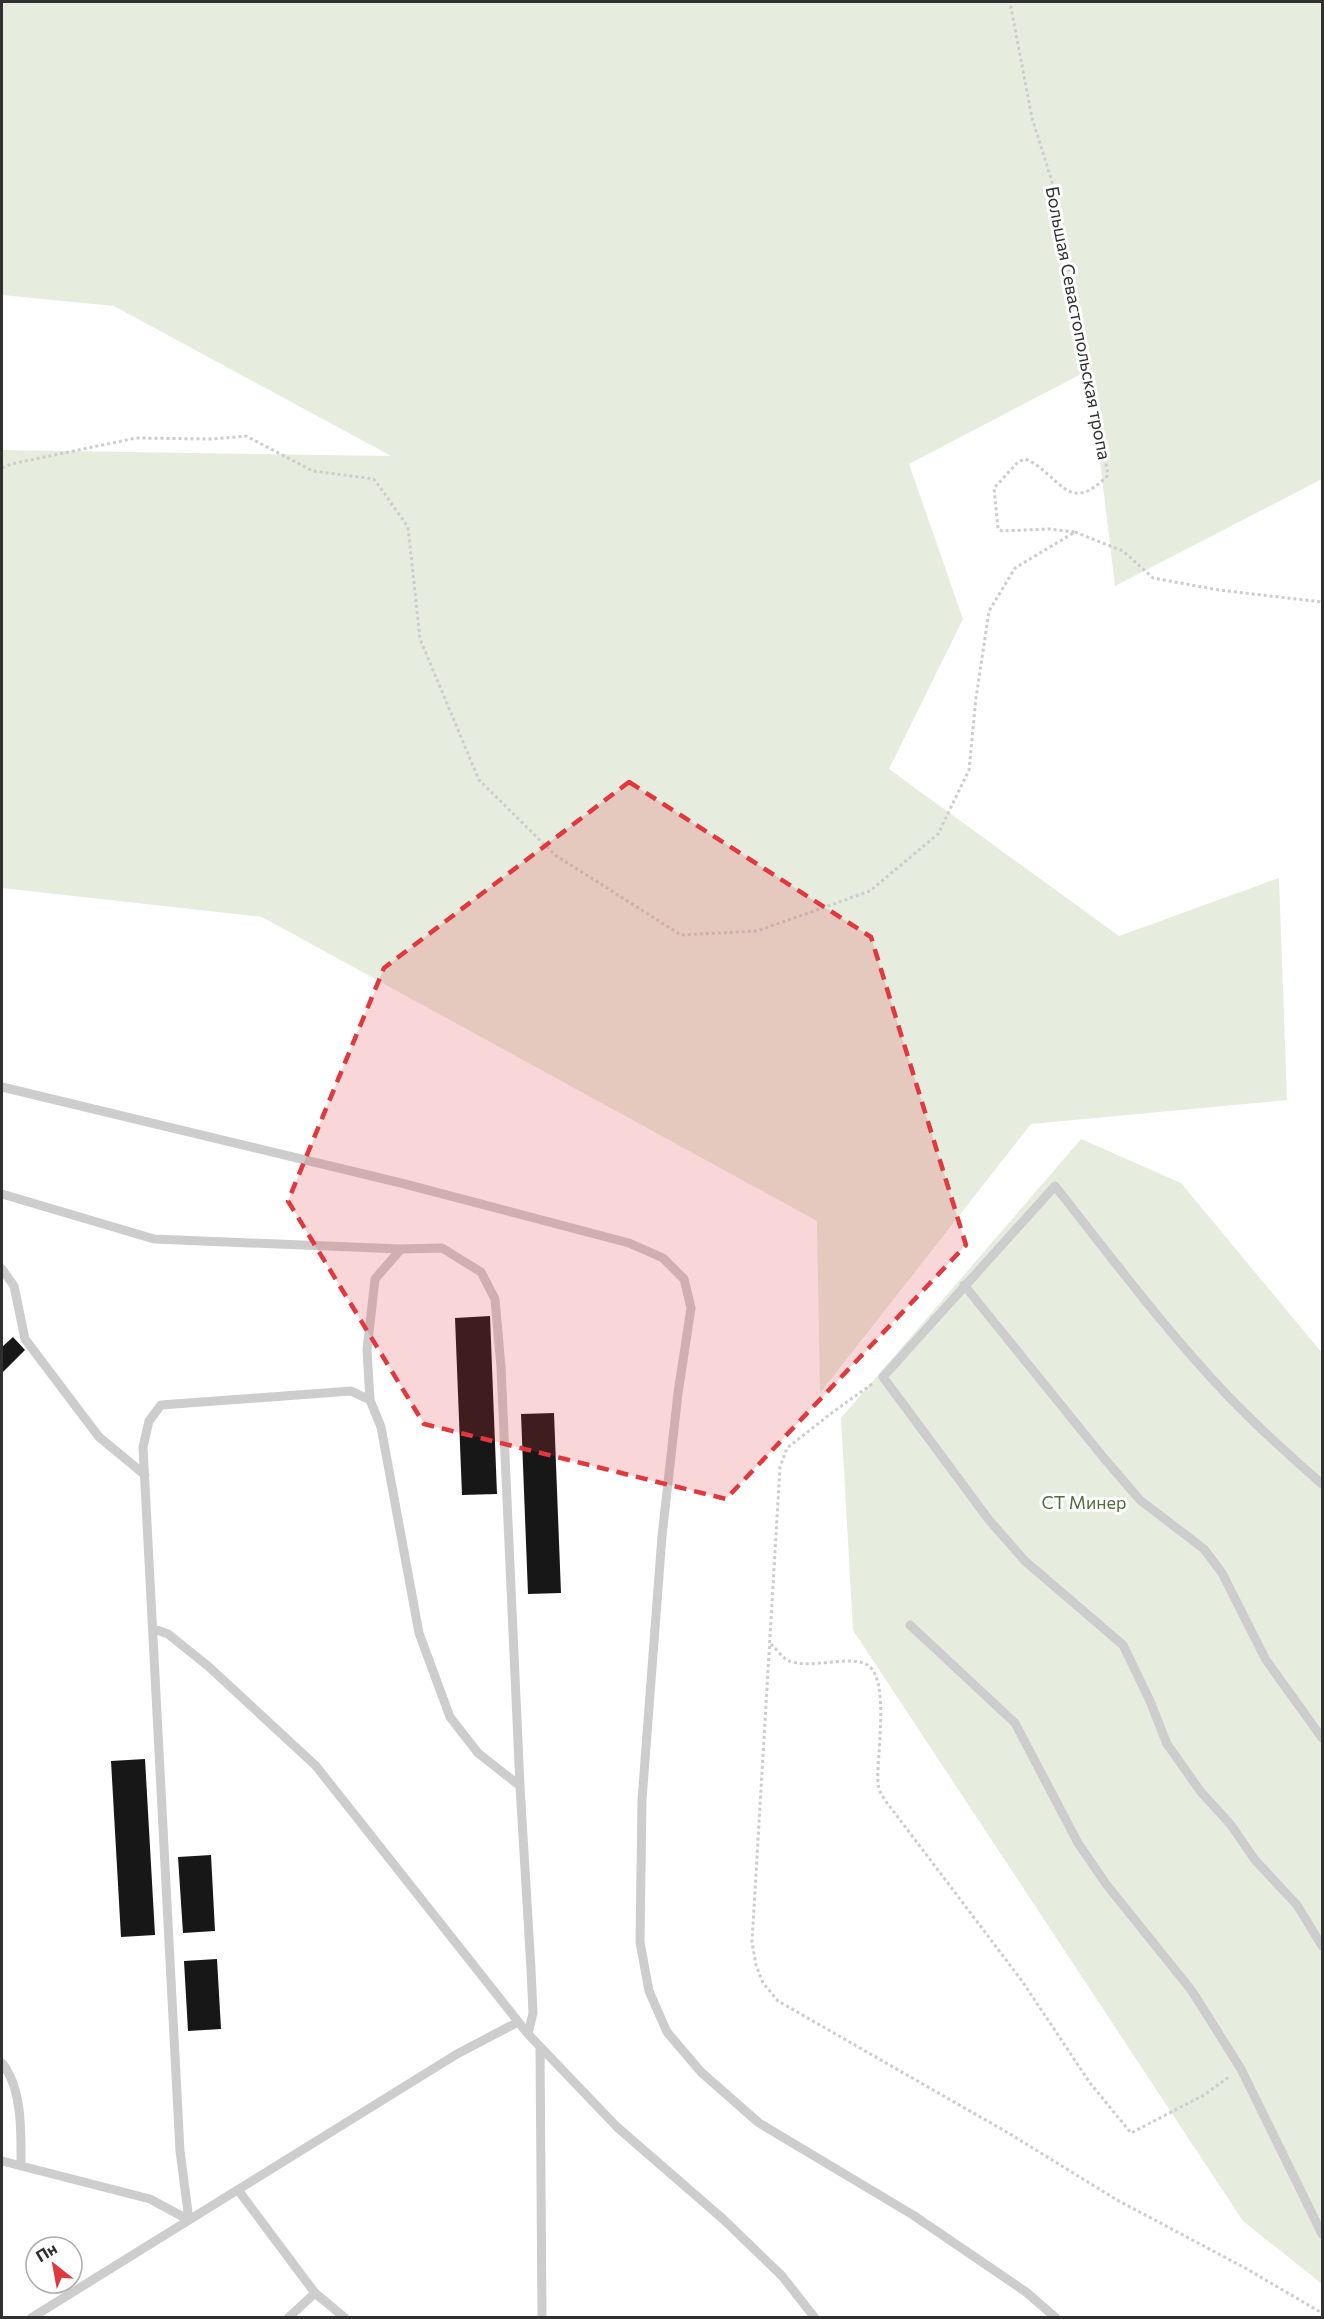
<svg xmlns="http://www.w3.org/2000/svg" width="1324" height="2319" viewBox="0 0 1324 2319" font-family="Commissioner,sans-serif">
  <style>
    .green { fill: #e6eddf }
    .building { fill: #171717 }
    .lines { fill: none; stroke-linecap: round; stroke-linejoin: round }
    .path { stroke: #cdcdcd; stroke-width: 3; stroke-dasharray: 3 3; stroke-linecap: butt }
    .lane { stroke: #cdcdcd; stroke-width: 9 }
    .marked { fill: #e2373d; fill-opacity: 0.2; stroke: #e2373d; stroke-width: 4.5; stroke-dasharray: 12 8; stroke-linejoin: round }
    .labels { text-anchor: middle; stroke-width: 6; stroke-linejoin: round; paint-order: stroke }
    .street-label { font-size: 18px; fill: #303030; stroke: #fff }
    .park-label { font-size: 18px; fill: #526c3e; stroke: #fff }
  </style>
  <rect width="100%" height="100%" fill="#fff"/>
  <!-- green -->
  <path class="green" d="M2 2H1322V479L1115 586 1089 370 909 464 963 619 889 769 1119 936 1279 878 1287 1100 1031 1124 820 1393 817 1221 262 917 2 888V450L391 456 114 306 2 295Z
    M1081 1139 1181 1183 1322 1353V2284L1243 2221 853 1630 841 1418Z"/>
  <!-- building -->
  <path class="building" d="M490 1316 497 1494 462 1495 455 1318Z
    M13 1337 25 1350 2 1373V1347Z
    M554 1413 561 1593 528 1594 521 1414Z
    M145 1759 155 1935 121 1937 111 1761Z
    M211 1855 215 1931 183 1933 178 1857Z
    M217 1959 221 2029 188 2031 184 1961Z"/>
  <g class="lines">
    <!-- path -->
    <path class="path" d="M2 468 11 464 136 438 213 439 246 436 313 471 374 479 408 527 420 639 479 780 555 855 681 935 757 931 870 891 938 834 969 770 976 698 989 611 1015 568 1075 532 1049 529 1002 531 998 529 994 488 1018 462 1025 459C1060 473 1067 518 1108 475L1054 188 1032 118 1010 2
      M1075 532 1123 551 1153 578 1219 590 1322 602
      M872 1384 833 1412 787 1448 780 1467 752 1942 756 1965 763 1983 778 2001 1010 2134 1117 2200 1247 2269 1322 2313
      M771 1644C776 1649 781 1656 787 1660 809 1671 852 1653 869 1666 890 1682 876 1759 878 1784 879 1794 888 1804 894 1812L1022 1981 1090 2083 1131 2133 1204 2095 1229 2077"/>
    <!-- lane -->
    <path class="lane" d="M2 1087 401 1183 629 1243 663 1258 684 1279 691 1308 678 1393 662 1536 642 1800 640 1942 649 1991 667 2032 701 2072 759 2123 913 2215 1026 2292 1056 2318
      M2 1194 154 1239 401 1249
      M2 1269 14 1286 25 1339 99 1437 145 1475
      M964 1285 1103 1457 1140 1500 1204 1549 1222 1573 1266 1660 1322 1738
      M370 1400 367 1350 375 1279 401 1249 442 1248 481 1272 495 1299 501 1367 520 1786 531 1969 533 2013 528 2034
      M1322 1484C1290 1456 1259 1428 1229 1397 1166 1331 1111 1257 1055 1186L883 1377 989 1520 1025 1561 1123 1645 1150 1701 1167 1744 1201 1792 1231 1825 1255 1860 1297 1905 1322 1946
      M910 1625 1015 1723 1078 1843 1106 1884 1192 1991 1241 2069 1322 2234
      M154 1629 168 1634 208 1666 316 1766 528 2034 617 2127 723 2219 782 2276 815 2318
      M540 2047 542 2318
      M2 2063C23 2089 21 2134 21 2166
      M2 2161 150 2199 189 2220 180 2151 143 1447 149 1421 161 1405 351 1391 370 1400 381 1427 419 1633 450 1717 478 1753 520 1786
      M238 2190 315 2293 345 2318
      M31 2318 457 2054 518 2022
      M288 2318 315 2293"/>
  </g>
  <!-- marked area -->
  <path class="marked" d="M629 782 871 937 966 1245 726 1499 424 1424 288 1201 384 968Z"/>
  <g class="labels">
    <!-- street labels -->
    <g class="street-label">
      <text transform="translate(1078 323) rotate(79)" y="6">Большая Севастопольская тропа</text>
    </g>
    <!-- park labels -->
    <g class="park-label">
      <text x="1084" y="1509">СТ Минер</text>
    </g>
  </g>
  <!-- border -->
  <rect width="1324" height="2319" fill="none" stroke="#303030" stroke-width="6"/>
  <!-- north arrow -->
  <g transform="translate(54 2265) rotate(329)"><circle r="28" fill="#ffffff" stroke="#acacac" stroke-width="1.5"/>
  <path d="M0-4.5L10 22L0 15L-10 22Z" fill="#e2373d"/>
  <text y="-9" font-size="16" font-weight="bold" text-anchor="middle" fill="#303030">Пн</text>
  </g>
</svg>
